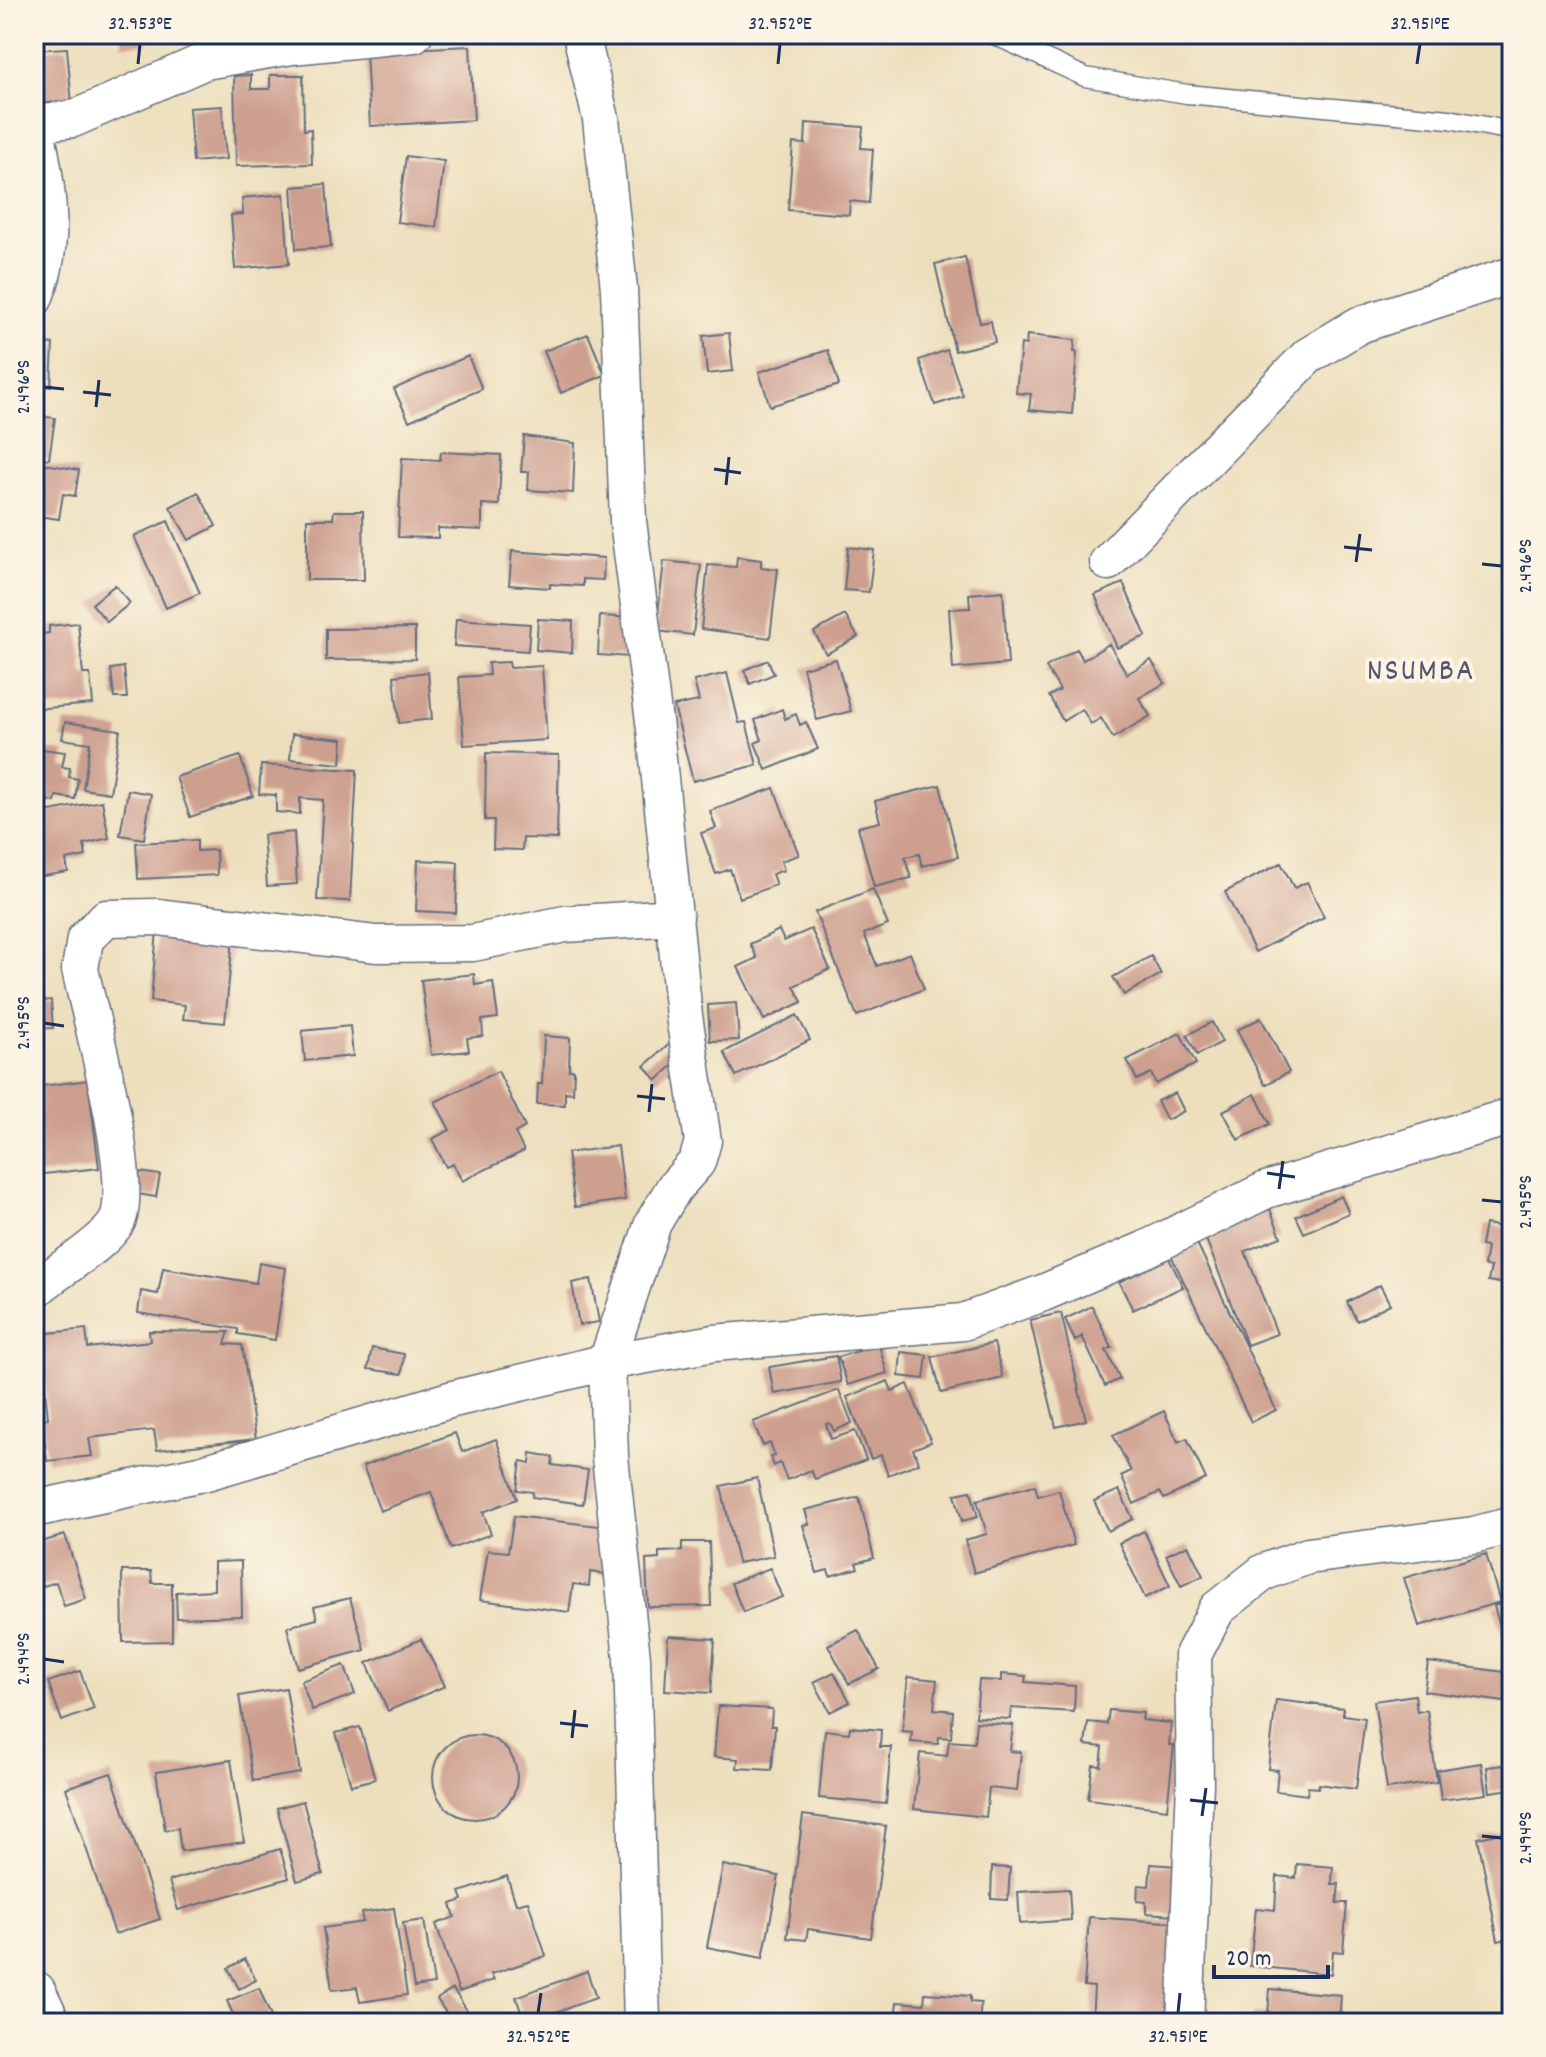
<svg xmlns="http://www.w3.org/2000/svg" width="1546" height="2057" viewBox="0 0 1546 2057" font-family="Dekko,sans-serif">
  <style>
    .building { fill: #cd9f8f }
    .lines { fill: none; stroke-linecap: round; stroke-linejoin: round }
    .lane-casing { stroke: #646d7f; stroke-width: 21 }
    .street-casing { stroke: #646d7f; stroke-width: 39 }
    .secondary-casing { stroke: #646d7f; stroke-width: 47 }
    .lane { stroke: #fff; stroke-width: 18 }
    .street { stroke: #fff; stroke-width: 36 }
    .secondary { stroke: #fff; stroke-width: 44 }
    .ticks { fill: none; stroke: #1b2f5e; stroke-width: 3 }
    .labels { text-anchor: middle; stroke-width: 8; stroke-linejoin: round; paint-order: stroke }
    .quarter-label { font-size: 32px; letter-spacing: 2px; fill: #59566f; stroke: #fcf5e5 }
    .neatline { fill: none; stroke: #1b2f5e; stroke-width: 3 }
    .ticks-label { font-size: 20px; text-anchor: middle; fill: #1b2f5e }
  </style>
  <rect width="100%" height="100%" fill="#fcf5e5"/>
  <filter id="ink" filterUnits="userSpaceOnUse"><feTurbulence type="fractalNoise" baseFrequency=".0125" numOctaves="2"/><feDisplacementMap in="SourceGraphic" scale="16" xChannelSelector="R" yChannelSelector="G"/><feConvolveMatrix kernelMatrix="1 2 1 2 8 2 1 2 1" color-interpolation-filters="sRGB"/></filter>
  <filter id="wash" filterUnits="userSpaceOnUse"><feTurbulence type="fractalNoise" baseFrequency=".006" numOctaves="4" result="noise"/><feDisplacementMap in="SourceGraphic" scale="32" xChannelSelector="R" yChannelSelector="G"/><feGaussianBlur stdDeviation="1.8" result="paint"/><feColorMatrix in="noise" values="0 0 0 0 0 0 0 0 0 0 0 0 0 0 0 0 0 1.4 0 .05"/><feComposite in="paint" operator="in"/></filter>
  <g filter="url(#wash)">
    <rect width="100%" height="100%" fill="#eddfbd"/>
    <g id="blocks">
      <!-- building -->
      <path class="building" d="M122 34H146L147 44 122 45Z
        M470 46 474 120 370 126 366 51Z
        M67 48 72 105 34 109V50Z
        M251 75V89H270V75H303L304 130 311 129 312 164 236 166 234 76Z
        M222 106 226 159 193 162 189 108Z
        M806 123 863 127 861 148 873 149 869 203 850 201 849 215 788 210 793 143 805 144Z
        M406 156 444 161 436 227 397 222Z
        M326 184 331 247 296 249 292 187Z
        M284 194 289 264 235 269 231 215 243 214 242 198Z
        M965 257 980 323 991 321 995 342 955 351 935 264Z
        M729 333 733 371 707 374 703 336Z
        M588 334 605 375 561 393 544 351Z
        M1027 335 1075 340 1074 352H1077L1072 414 1029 410 1031 394 1016 393 1021 344 1026 345Z
        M34 342 53 344 51 387 34 385Z
        M828 350 839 385 770 406 759 372Z
        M947 350 963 396 935 405 919 360Z
        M468 356 482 389 409 421 394 389Z
        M34 391 42 392 38 416 55 418 49 459 34 457Z
        M524 436 575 443 573 493 528 490 529 472H521Z
        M441 452 501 455 499 505 482 504V530L438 528V538L398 537 402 458 440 460Z
        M34 462 79 470 75 496 63 494 59 519 38 516 36 531 34 491H45L34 490Z
        M198 492 216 526 189 540 170 507Z
        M334 511H363L364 580H307V519H333Z
        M168 521 200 593 166 608 134 536Z
        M848 547 874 550 869 592 844 590Z
        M512 551 604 558 603 580 583 579V586L550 584V588L509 585Z
        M737 557 761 560V567L778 569 770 638 701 629 708 565 736 567Z
        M664 561 701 565 693 635 656 631Z
        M1123 583 1146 636 1117 648 1095 595Z
        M115 585 130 603 107 622 92 604Z
        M1003 591 1008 664 953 669 949 609 970 608 969 594Z
        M845 615 858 637 826 654 814 632Z
        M600 616 634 618 631 657 598 655Z
        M456 619 530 624 528 651 454 646Z
        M538 619 573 621 572 653 536 650Z
        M78 623 83 674H90L93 704 34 709V690H39L34 635 49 633V626Z
        M415 628V659L326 660V629Z
        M1109 644 1127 674 1151 660 1165 683 1139 698 1150 716 1113 738 1101 718 1091 724 1082 709 1063 721 1049 696 1060 690 1046 667 1077 649 1083 660Z
        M836 659 851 711 817 720 803 668Z
        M768 660 774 674 750 684 744 670Z
        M509 662 510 668 542 666 547 740 464 745 459 677 489 675 488 663Z
        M124 667 127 698H114L111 669Z
        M428 672 432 719 399 723 394 676Z
        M727 673 739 723 746 722 757 765 693 781 674 706 699 701 694 681Z
        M782 709 785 719 796 714 800 725 806 722 818 749 766 770 755 743 762 740 755 720Z
        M65 722 120 730 110 793 83 789 90 743 62 739Z
        M292 734 343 739 341 764 290 759Z
        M42 749 65 752 62 767 70 768 69 777 78 779 75 799 56 796 55 802 38 799 34 812V762L40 763Z
        M486 753 559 755 557 839 523 838 522 850 493 849 494 820H485Z
        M240 756 253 796 190 817 176 777Z
        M261 765 357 770 350 901 317 900 323 800 300 798V814L276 812V795L259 794Z
        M940 785 958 857 922 866 919 854 905 857 911 878 874 887 858 827 880 822 875 801Z
        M774 788 799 855 781 861 784 870 772 874 776 885 740 898 730 869 716 874 701 833 716 828 710 811Z
        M128 790 151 794 144 839 120 835Z
        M102 801 109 838 84 844 86 856 66 860 68 872 37 877 34 814Z
        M294 832 297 884 267 886 263 835Z
        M197 840V851L216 850 217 875 138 879 136 843Z
        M418 860 458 862 456 913 416 911Z
        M1281 863 1294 888 1307 882 1324 917 1255 952 1225 892Z
        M873 889 888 925 864 934 877 966 910 953 924 989 857 1016 815 912Z
        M811 929 830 969 794 986 802 1002 764 1020 738 967 757 958 750 944 779 930 784 941Z
        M157 930 233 937 225 1023 183 1019 185 1005 151 1001Z
        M1151 956 1161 974 1124 995 1113 977Z
        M474 974 475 985 493 982 498 1018 482 1020 483 1036 467 1038 469 1051 431 1055 421 980Z
        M51 1000 53 1028 34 1029V1002Z
        M736 1003 739 1040 710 1041 708 1005Z
        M797 1015 810 1040 736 1076 724 1052Z
        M1261 1018 1289 1072 1265 1085 1237 1030Z
        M1212 1022 1222 1042 1197 1055 1187 1035Z
        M350 1026 353 1056 305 1061 302 1031Z
        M1180 1033 1196 1064 1156 1084 1151 1073 1137 1080 1127 1060Z
        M544 1036 570 1038 569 1070H574L573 1093 565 1092V1105L537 1104 538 1084H542Z
        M672 1042 684 1055 657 1080 644 1066Z
        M498 1071 525 1127 515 1133 524 1151 462 1181 453 1164 446 1167 432 1139 450 1130 435 1102Z
        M88 1080 99 1168 35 1175 34 1087Z
        M1175 1093 1184 1111 1167 1120 1157 1101Z
        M1255 1094 1270 1124 1238 1140 1223 1111Z
        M618 1146 625 1200 575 1207 567 1153Z
        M140 1172 160 1175 156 1197 137 1194Z
        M1341 1196 1349 1213 1304 1233 1296 1216Z
        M1270 1209 1281 1237 1245 1251 1277 1334 1247 1345 1204 1234Z
        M1508 1214H1512V1285L1488 1281 1491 1267 1484 1266 1487 1247 1481 1246 1485 1224 1506 1228Z
        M1196 1241 1276 1410 1251 1422 1170 1253Z
        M1169 1258 1183 1287 1133 1310 1119 1282Z
        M259 1263 286 1268 275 1340 238 1334V1329L138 1313 141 1291 158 1294 163 1268 256 1283Z
        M591 1279 599 1322 579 1325 572 1283Z
        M1380 1285 1390 1304 1357 1321 1347 1302Z
        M1092 1306 1112 1348 1106 1350 1120 1379 1105 1386 1082 1336 1075 1341 1065 1319Z
        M1061 1313 1086 1420 1056 1427 1030 1320Z
        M86 1329 88 1348 150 1341 149 1331 229 1332 225 1344 242 1345 256 1439 157 1450 154 1430 89 1438 92 1456 47 1461 42 1419 48 1418 39 1334Z
        M994 1343 1003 1378 941 1393 932 1357Z
        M879 1345 887 1373 848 1385 838 1357Z
        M372 1348 404 1354 402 1374 368 1369Z
        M901 1352 927 1355 924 1379 899 1376Z
        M836 1356 841 1382 774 1394 769 1367Z
        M888 1381 892 1391 908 1384 931 1442 913 1449 919 1463 888 1475 881 1455 871 1459 847 1397Z
        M839 1390 852 1423 834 1431 830 1423 826 1424 831 1439 855 1431 866 1460 815 1479 811 1470 787 1480 780 1463 774 1466 770 1457 775 1456 770 1443 763 1446 753 1422Z
        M1164 1411 1178 1442 1187 1438 1206 1479 1164 1499 1160 1492 1134 1504 1121 1476 1131 1471 1113 1435Z
        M455 1433 462 1452 496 1439 517 1499 483 1512 491 1534 451 1549 431 1492 380 1511 363 1466Z
        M531 1453 553 1457 552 1465 588 1470 583 1504 532 1497 533 1492 517 1490 521 1461 530 1463Z
        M757 1478 774 1556 738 1563 721 1486Z
        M1035 1485 1038 1496 1059 1490 1074 1545 974 1573 965 1540 987 1534 977 1500Z
        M1119 1490 1133 1519 1108 1531 1094 1501Z
        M971 1491 978 1517 962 1521 955 1494Z
        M859 1497 874 1558 856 1563 858 1568 830 1576 828 1570 817 1573 803 1525 809 1524 805 1510Z
        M514 1516 616 1528 609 1575 590 1572 589 1586 573 1584 569 1612 480 1600 488 1550 508 1552Z
        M1144 1531 1170 1586 1145 1598 1119 1543Z
        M65 1535 86 1599 64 1606 56 1582 34 1589V1544Z
        M682 1542H709L711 1606 648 1607 646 1560 659 1559V1552L682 1551Z
        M1188 1545 1203 1576 1181 1586 1166 1555Z
        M1486 1554 1500 1602 1419 1626 1404 1578Z
        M241 1561 242 1616 177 1618 176 1592 214 1590V1562Z
        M770 1568 782 1597 743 1612 731 1583Z
        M122 1571H151L152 1583H172V1641L123 1642Z
        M1512 1595V1639L1504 1641 1494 1606 1503 1603 1502 1598Z
        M350 1598 365 1650 298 1668 287 1627 317 1619 314 1607Z
        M858 1630 879 1669 849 1684 828 1645Z
        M668 1636 715 1639 711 1693 665 1690Z
        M421 1639 445 1686 388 1711 367 1663Z
        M1428 1662 1512 1673V1703L1424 1691Z
        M344 1665 355 1694 312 1710 301 1681Z
        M80 1671 94 1709 62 1721 48 1682Z
        M834 1672 850 1702 830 1712 814 1682Z
        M1001 1674 1026 1676 1025 1682 1075 1686 1074 1712 1011 1708 1010 1719 976 1717 979 1680 1001 1681Z
        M908 1677 937 1680 934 1709 953 1711 951 1738 939 1737 938 1744 911 1742 912 1732 902 1731Z
        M286 1688 300 1773 253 1781 239 1696Z
        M1415 1695 1417 1712 1427 1710 1437 1782 1387 1789 1374 1701Z
        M1276 1700 1343 1708V1715L1365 1718 1356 1789 1319 1784 1318 1788 1308 1787 1307 1795 1276 1791 1278 1770 1268 1769Z
        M718 1706 772 1709 771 1726H775L772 1770 737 1768 738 1759 714 1757Z
        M1109 1710 1143 1713 1142 1720 1171 1723 1169 1745H1174L1167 1809 1088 1799 1093 1765 1101 1766 1103 1747 1085 1745 1088 1722 1107 1724Z
        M976 1722 1013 1725 1010 1751 1021 1752 1017 1791 989 1788 986 1817 914 1809 920 1753 947 1756 949 1741 974 1743Z
        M360 1727 375 1779 351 1785 336 1733Z
        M850 1727 881 1730 880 1747H891L886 1804 819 1798 825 1730 849 1733Z
        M433 1777a42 42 0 1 1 84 0a42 42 0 1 1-84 0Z
        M231 1760 244 1842 181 1851 178 1828 165 1830 156 1772Z
        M1481 1763 1486 1794 1441 1800 1437 1770Z
        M1512 1764V1789L1490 1792 1487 1767Z
        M111 1773 160 1919 115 1934 66 1788Z
        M303 1801 323 1874 297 1881 277 1808Z
        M803 1815 886 1826 871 1938 808 1929 806 1940 787 1938Z
        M1512 1831V1938L1498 1941 1478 1838Z
        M280 1849 289 1878 178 1910 169 1881Z
        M1151 1864 1178 1866 1175 1915 1146 1913V1902L1137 1901 1138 1885 1149 1886Z
        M1297 1864 1333 1867 1332 1884H1339L1337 1903H1347L1343 1952 1333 1951 1331 1974 1250 1966 1256 1908 1275 1910 1277 1876 1296 1878Z
        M723 1865 779 1876 763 1958 707 1947Z
        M992 1867 1010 1868 1008 1900 991 1899Z
        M507 1876 516 1904 528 1901 546 1956 491 1974 494 1980 459 1992 436 1924 455 1917 451 1904 463 1900 460 1892Z
        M1069 1889 1071 1920 1020 1924 1018 1892Z
        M394 1908 407 1995 360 2002 357 1987 332 1990 323 1928 363 1922 361 1913Z
        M1089 1917 1181 1923 1173 2023H1092L1094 1987 1084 1986Z
        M424 1920 434 1984 414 1987 403 1923Z
        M245 1959 256 1980 239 1989 228 1968Z
        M587 1971 596 1998 525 2023 516 1997Z
        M259 1988 272 2019 237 2023 227 2001Z
        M453 1989 468 2012 452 2022 437 1999Z
        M1270 1989 1341 1995 1339 2023H1253L1254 2013 1268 2014Z
        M925 1993 970 1996V2002L981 2003 979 2023H903V2019L895 2018 897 2002 924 2004Z"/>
    </g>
  </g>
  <g filter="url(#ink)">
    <use href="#blocks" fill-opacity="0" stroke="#646d7f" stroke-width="2"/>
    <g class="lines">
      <defs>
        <path id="lane" d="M992 34 1085 77 1187 94 1449 119 1512 131"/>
        <path id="street" d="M581 34 601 119 619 289 628 521 655 729 684 1016 703 1141 697 1162 674 1188 653 1223 607 1362 610 1457 632 1658 642 2023
          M34 123 73 119 205 61 292 46 414 34
          M34 299C59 241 46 183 35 123
          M1108 562 1308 356 1359 325 1512 275
          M34 1291C54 1272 109 1242 118 1219 134 1174 91 1021 80 969L85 939 106 918 158 917 376 944 473 943 565 924 675 917
          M34 1509 203 1473 453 1399 607 1362 714 1343 963 1322 1043 1293 1144 1250 1266 1190 1512 1116
          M1185 2023 1195 1783 1193 1655 1217 1609 1264 1572 1308 1556 1474 1535 1512 1525"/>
        <path id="secondary" d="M34 1993 48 2023"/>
      </defs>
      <!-- lane casing -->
      <use href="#lane" class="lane-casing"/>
      <!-- street casing -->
      <use href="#street" class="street-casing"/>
      <!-- secondary casing -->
      <use href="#secondary" class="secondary-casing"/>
      <!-- lane -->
      <use href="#lane" class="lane"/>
      <!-- street -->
      <use href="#street" class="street"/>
      <!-- secondary -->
      <use href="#secondary" class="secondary"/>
    </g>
  </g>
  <!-- ticks -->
  <path class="ticks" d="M138 64 140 44M778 64 780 44M1417 64 1420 44M44 387 64 389M83 392 111 395M96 407 99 380M714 469 741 473M726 485 729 457M1344 547 1372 550M1356 562 1360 534M1482 564 1502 566M44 1023 64 1026M637 1096 665 1099M649 1112 652 1084M1267 1173 1295 1177M1279 1189 1283 1161M1482 1200 1502 1202M44 1659 64 1662M560 1723 588 1726M572 1738 575 1710M1190 1800 1218 1803M1202 1816 1206 1788M1482 1836 1502 1838M538 2013 541 1993M1178 2013 1180 1993"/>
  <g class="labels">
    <!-- quarter labels -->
    <g class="quarter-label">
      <text x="1421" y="679">NSUMBA</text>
    </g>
  </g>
  <!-- margin -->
  <rect width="1546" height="2057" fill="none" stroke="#fcf5e5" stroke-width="88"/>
  <!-- scale -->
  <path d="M1214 1965v12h114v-12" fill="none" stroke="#1b2f5e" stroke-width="4"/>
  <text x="1226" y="1965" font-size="24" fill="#1b2f5e" stroke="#fcf5e5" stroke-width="6" paint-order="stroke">20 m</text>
  <rect x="44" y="44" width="1458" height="1969" class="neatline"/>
  <g class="ticks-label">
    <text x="140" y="29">32.953°E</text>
    <text x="780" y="29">32.952°E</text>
    <text x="1420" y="29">32.951°E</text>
    <text transform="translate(22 387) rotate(-90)" y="7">2.496°S</text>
    <text transform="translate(1524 566) rotate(-90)" y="7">2.496°S</text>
    <text transform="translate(22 1023) rotate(-90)" y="7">2.495°S</text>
    <text transform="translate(1524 1202) rotate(-90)" y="7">2.495°S</text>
    <text transform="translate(22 1659) rotate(-90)" y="7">2.494°S</text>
    <text transform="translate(1524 1838) rotate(-90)" y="7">2.494°S</text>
    <text x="538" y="2042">32.952°E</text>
    <text x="1178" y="2042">32.951°E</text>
  </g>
</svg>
